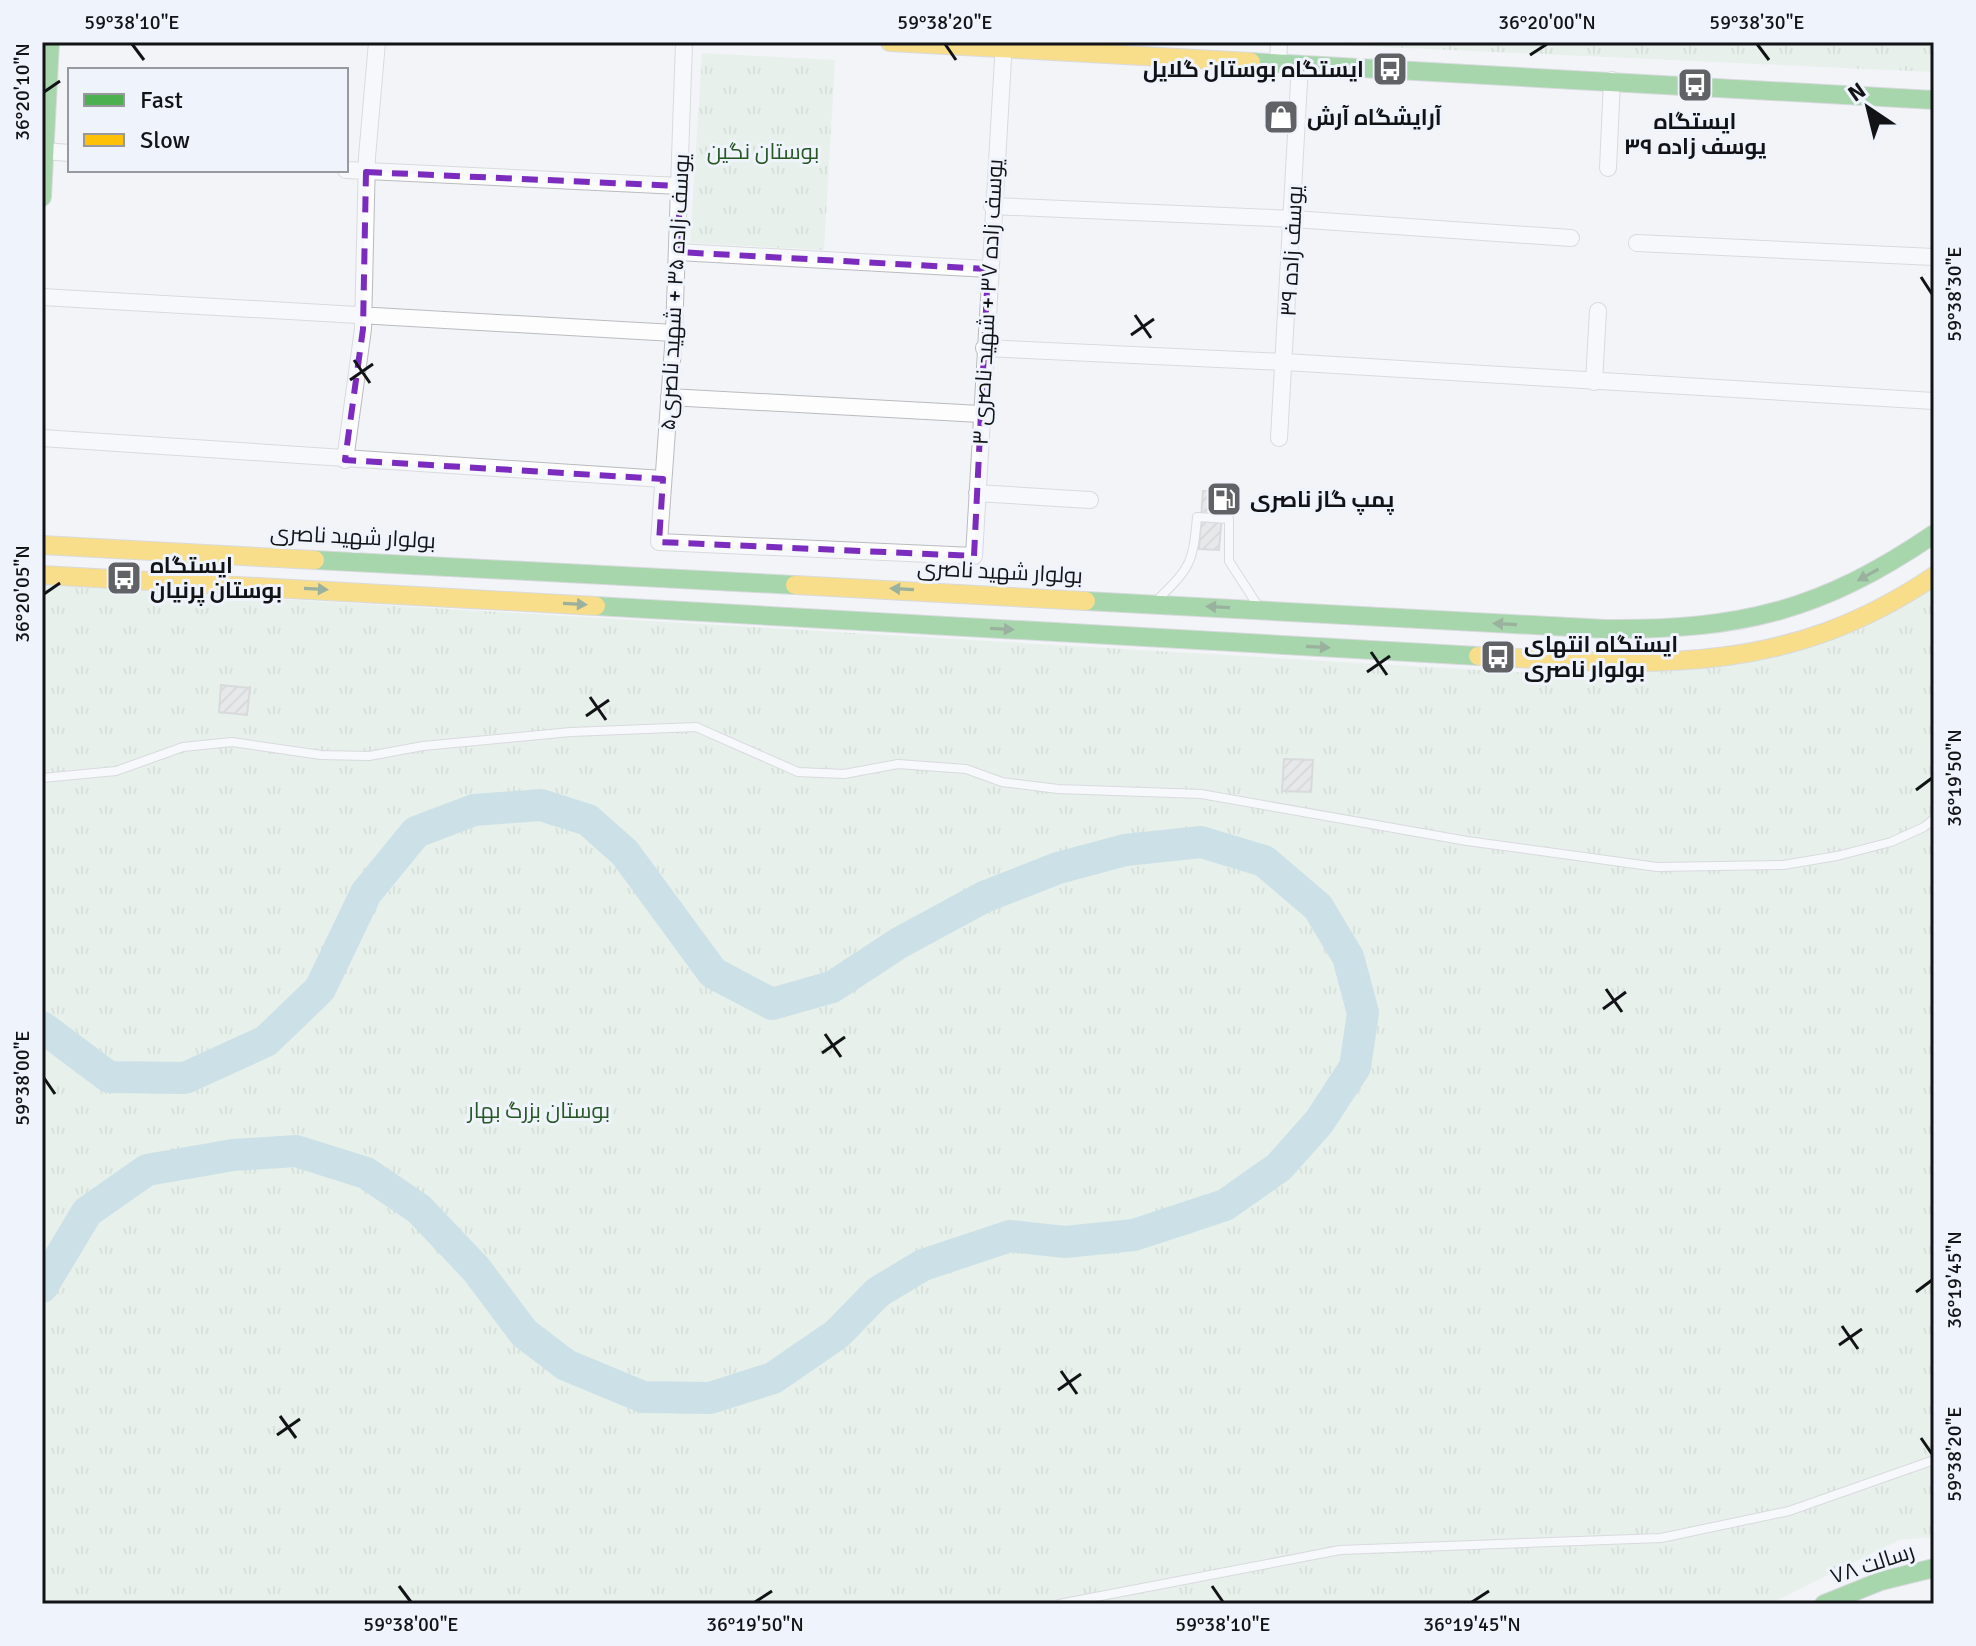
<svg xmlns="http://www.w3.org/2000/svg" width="1976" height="1646" viewBox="0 0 1976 1646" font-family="Signika,Cairo,sans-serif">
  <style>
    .park { fill: url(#park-tufts) }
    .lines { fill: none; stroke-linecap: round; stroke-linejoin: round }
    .river { stroke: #9ecbd2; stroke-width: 32 }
    .building { fill: url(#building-hatch); stroke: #bababb; stroke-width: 2 }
    .lane-casing { stroke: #b9bbbe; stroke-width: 10 }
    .street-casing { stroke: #b9bbbe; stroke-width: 18 }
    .fast-casing { stroke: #b9bbbe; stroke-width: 20 }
    .slow-casing { stroke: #b9bbbe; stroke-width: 20 }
    .lane { stroke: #fdfdfe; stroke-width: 8 }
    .street { stroke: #fdfdfe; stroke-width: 16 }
    .fast { stroke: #4caf50; stroke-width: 18 }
    .slow { stroke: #ffc107; stroke-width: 18 }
    .oneway { fill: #2f6133 }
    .marked { fill: none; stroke: #7b2cbf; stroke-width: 6; stroke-dasharray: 16 10; stroke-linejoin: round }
    .ticks { fill: none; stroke: #121316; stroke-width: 3 }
    .labels { text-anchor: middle; stroke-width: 6; stroke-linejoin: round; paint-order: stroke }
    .poi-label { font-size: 22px; font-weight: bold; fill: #121316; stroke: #eff3fb; text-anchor: start }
    .park-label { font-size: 22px; fill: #265724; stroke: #eff3fb }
    .street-label { font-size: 22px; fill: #121316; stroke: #eff3fb }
    .neatline { fill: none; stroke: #121316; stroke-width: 3 }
    .ticks-label { font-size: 20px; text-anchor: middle; fill: #121316 }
  </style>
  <defs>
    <pattern id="park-tufts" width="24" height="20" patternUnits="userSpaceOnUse" patternTransform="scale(2)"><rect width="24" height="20" fill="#d9ebda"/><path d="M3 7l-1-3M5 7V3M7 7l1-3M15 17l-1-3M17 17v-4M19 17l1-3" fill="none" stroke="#b9c9ba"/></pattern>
    <pattern id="building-hatch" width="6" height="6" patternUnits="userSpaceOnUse" patternTransform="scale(2)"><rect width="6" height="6" fill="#dadada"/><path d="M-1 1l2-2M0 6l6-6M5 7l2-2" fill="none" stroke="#bababa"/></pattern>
  </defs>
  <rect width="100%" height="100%" fill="#f2f4f8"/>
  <!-- park -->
  <path class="park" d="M1934 42V72L1298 43V42Z
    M702 53 835 60 824 250 690 243Z
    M1934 582V1537L1899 1540 1770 1604H42V585L1579 676 1713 667Z"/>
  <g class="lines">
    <!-- river -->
    <path class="river" d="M42 1027 109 1077 185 1078 266 1041 320 989 366 893 416 832 474 810 541 805 588 820 625 853 713 973 772 1004 832 987 899 943 984 897 1058 868 1125 850 1201 842 1264 861 1318 907 1348 957 1363 1013 1355 1067 1319 1122 1279 1167 1225 1205 1134 1235 1065 1242 1010 1236 923 1265 878 1292 837 1334 773 1378 710 1398 643 1397 566 1365 524 1333 476 1269 419 1209 366 1173 296 1151 233 1155 147 1170 87 1212 42 1287"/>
  </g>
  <!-- building -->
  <path class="building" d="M1203 491 1224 492 1219 550 1199 549Z
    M221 685 250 688 247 715 219 712Z
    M1284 759 1313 760 1311 792 1282 791Z"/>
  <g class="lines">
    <defs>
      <path id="lane" d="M1156 601C1190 568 1193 564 1197 517L1229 519V561L1258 606
        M42 778 116 771 183 747 232 742 321 755 369 756 423 746 571 732 696 727 798 772 844 774 898 764 966 769 1002 782 1058 789 1201 794 1467 841 1657 867 1783 865 1837 856 1891 842 1924 827 1934 819
        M1059 1604 1340 1550 1661 1538 1789 1511 1934 1460"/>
      <path id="street" d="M684 42 674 333 659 542 974 556 1004 42
        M1278 63 1279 42
        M44 151 70 153
        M1608 168 1612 80
        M346 170 680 186
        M992 206 1293 219 1571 238
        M1637 243 1934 257
        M678 252 988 269
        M42 297 674 333
        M984 348 1285 362 1934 401
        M1594 382 1598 311
        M669 397 980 414
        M42 438 663 479
        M1279 438 1300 64
        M345 460 363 329 367 157 377 42
        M977 493 1090 500"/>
      <path id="fast" d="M1251 62 1934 100
        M42 197 50 42
        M315 560 795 585
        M1086 601 1606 629C1741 630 1821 611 1934 534
        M596 606 1478 656
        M1824 1604 1881 1581 1934 1568"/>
      <path id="slow" d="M890 42 1251 62
        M42 545 315 560
        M42 575 596 606
        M795 585 1086 601
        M1478 656C1650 665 1784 678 1934 576"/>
    </defs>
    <!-- lane casing -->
    <use href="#lane" class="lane-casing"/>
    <!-- street casing -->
    <use href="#street" class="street-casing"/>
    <!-- fast casing -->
    <use href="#fast" class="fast-casing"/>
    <!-- slow casing -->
    <use href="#slow" class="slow-casing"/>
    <!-- lane -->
    <use href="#lane" class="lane"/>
    <!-- street -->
    <use href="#street" class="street"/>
    <!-- fast -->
    <use href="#fast" class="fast"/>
    <!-- slow -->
    <use href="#slow" class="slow"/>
  </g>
  <!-- one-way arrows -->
  <defs><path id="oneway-solid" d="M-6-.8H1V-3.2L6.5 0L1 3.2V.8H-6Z" transform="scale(2)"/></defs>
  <g class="oneway">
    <use href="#oneway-solid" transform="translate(1868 575) rotate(151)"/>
    <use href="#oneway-solid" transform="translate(316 589) rotate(3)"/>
    <use href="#oneway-solid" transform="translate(902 589) rotate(-177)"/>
    <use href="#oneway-solid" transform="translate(575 604) rotate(3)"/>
    <use href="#oneway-solid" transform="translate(1218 607) rotate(-177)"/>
    <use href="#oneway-solid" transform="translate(1505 624) rotate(-177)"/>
    <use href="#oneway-solid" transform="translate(1002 629) rotate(3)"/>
    <use href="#oneway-solid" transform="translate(1318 647) rotate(3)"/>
  </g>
  <!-- marked area -->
  <path d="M0 0H1976V1646H0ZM366 172 680 186 678 252 988 269 974 556 659 542 663 479 345 460 363 329Z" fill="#f2f4f8" fill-opacity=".55" fill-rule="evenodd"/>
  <path class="marked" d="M366 172 680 186 678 252 988 269 974 556 659 542 663 479 345 460 363 329Z"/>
  <!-- ticks -->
  <path class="ticks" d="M132 44 144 60M945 44 956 60M1757 44 1769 60M1530 55 1547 44M44 92 60 81M1921 277 1932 294M1135 315 1151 338M1131 335 1154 319M354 360 370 383M350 380 373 364M44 594 60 583M1371 652 1387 675M1367 672 1390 656M590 697 606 720M586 716 609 700M1916 790 1932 778M1606 989 1622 1012M1603 1009 1626 992M825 1034 841 1057M822 1053 845 1037M44 1078 55 1094M1916 1292 1932 1280M1842 1326 1858 1349M1839 1345 1862 1329M1061 1371 1077 1394M1058 1390 1081 1374M280 1416 296 1438M277 1435 300 1419M1921 1438 1932 1454M399 1586 411 1602M1212 1586 1223 1602M755 1602 772 1591M1472 1602 1489 1591"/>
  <!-- icons -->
  <defs>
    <symbol id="bus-square" viewBox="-11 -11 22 22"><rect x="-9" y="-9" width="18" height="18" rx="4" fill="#606265" stroke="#eff3fb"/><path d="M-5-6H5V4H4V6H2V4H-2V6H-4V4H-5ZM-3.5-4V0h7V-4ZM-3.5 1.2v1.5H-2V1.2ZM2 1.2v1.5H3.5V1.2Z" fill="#fff"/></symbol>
    <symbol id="shop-square" viewBox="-11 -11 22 22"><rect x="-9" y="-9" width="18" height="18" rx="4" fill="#606265" stroke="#eff3fb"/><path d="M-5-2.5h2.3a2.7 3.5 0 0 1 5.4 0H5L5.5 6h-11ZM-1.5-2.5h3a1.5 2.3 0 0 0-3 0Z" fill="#fff"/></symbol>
    <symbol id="fuel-square" viewBox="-11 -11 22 22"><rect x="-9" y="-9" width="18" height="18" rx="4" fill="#606265" stroke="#eff3fb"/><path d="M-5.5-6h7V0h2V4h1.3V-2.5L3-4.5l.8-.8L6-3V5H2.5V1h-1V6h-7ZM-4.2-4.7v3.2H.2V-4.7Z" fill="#fff"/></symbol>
  </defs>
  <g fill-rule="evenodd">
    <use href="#bus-square" x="1370" y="49" width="40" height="40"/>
    <use href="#bus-square" x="1675" y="65" width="40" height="40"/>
    <use href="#shop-square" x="1261" y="97" width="40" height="40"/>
    <use href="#fuel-square" x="1204" y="479" width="40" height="40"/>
    <use href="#bus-square" x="104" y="558" width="40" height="40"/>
    <use href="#bus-square" x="1478" y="637" width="40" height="40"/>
  </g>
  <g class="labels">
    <!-- poi labels -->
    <g class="poi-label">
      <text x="1364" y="77" text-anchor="end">ایستگاه بوستان گلایل</text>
      <text x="1307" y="125">آرایشگاه آرش</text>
      <text x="1695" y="129" text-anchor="middle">ایستگاه<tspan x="1695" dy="25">یوسف زاده ۳۹</tspan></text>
      <text x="1250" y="507">پمپ گاز ناصری</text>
      <text x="150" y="573">ایستگاه<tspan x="150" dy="25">بوستان پرنیان</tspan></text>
      <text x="1524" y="652">ایستگاه انتهای<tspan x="1524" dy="25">بولوار ناصری</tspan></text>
    </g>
    <!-- park labels -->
    <g class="park-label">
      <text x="763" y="159">بوستان نگین</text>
      <text x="539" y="1118">بوستان بزرگ بهار</text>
    </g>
    <!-- street labels -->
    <g class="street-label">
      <text transform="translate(1291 251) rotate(-87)" y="8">یوسف زاده ۳۹</text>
      <text transform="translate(674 292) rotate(-87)" y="8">یوسف زاده ۳۵ + شهید ناصری۵</text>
      <text transform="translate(987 302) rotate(-87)" y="8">یوسف زاده ۳۷ + شهید ناصری ۳</text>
      <text transform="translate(353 536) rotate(3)" y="8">بولوار شهید ناصری</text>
      <text transform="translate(1000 571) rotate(3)" y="8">بولوار شهید ناصری</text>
      <text transform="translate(1872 1563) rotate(-18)" y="8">رسالت ۷۸</text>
    </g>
  </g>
  <!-- border -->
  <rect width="1976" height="1646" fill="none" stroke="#eff3fb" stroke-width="88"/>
  <!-- legend -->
  <rect x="68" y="68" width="280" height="104" fill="#eff3fb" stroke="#97999f" stroke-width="2"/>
  <rect x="84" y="94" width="40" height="12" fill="#4caf50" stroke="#97999f" stroke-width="2"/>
  <text x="140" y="108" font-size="24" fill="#121316">Fast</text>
  <rect x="84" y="134" width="40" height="12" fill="#ffc107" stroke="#97999f" stroke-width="2"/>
  <text x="140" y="148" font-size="24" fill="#121316">Slow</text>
  <!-- north arrow -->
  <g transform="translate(1868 108) rotate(325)" stroke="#eff3fb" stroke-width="6" paint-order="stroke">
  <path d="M0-6L14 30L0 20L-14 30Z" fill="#121316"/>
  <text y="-12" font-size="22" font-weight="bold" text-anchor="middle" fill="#121316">N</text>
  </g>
  <rect x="44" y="44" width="1888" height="1558" class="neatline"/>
  <g class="ticks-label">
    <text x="132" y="29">59°38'10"E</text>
    <text x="945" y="29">59°38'20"E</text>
    <text x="1547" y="29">36°20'00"N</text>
    <text x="1757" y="29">59°38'30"E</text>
    <text transform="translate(22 92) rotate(-90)" y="7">36°20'10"N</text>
    <text transform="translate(1954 294) rotate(-90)" y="7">59°38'30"E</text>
    <text transform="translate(22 594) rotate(-90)" y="7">36°20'05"N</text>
    <text transform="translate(1954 778) rotate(-90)" y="7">36°19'50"N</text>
    <text transform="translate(22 1078) rotate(-90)" y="7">59°38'00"E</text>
    <text transform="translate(1954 1280) rotate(-90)" y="7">36°19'45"N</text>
    <text transform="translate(1954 1454) rotate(-90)" y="7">59°38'20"E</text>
    <text x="411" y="1631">59°38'00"E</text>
    <text x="755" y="1631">36°19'50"N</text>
    <text x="1223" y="1631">59°38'10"E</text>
    <text x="1472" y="1631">36°19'45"N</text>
  </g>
</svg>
